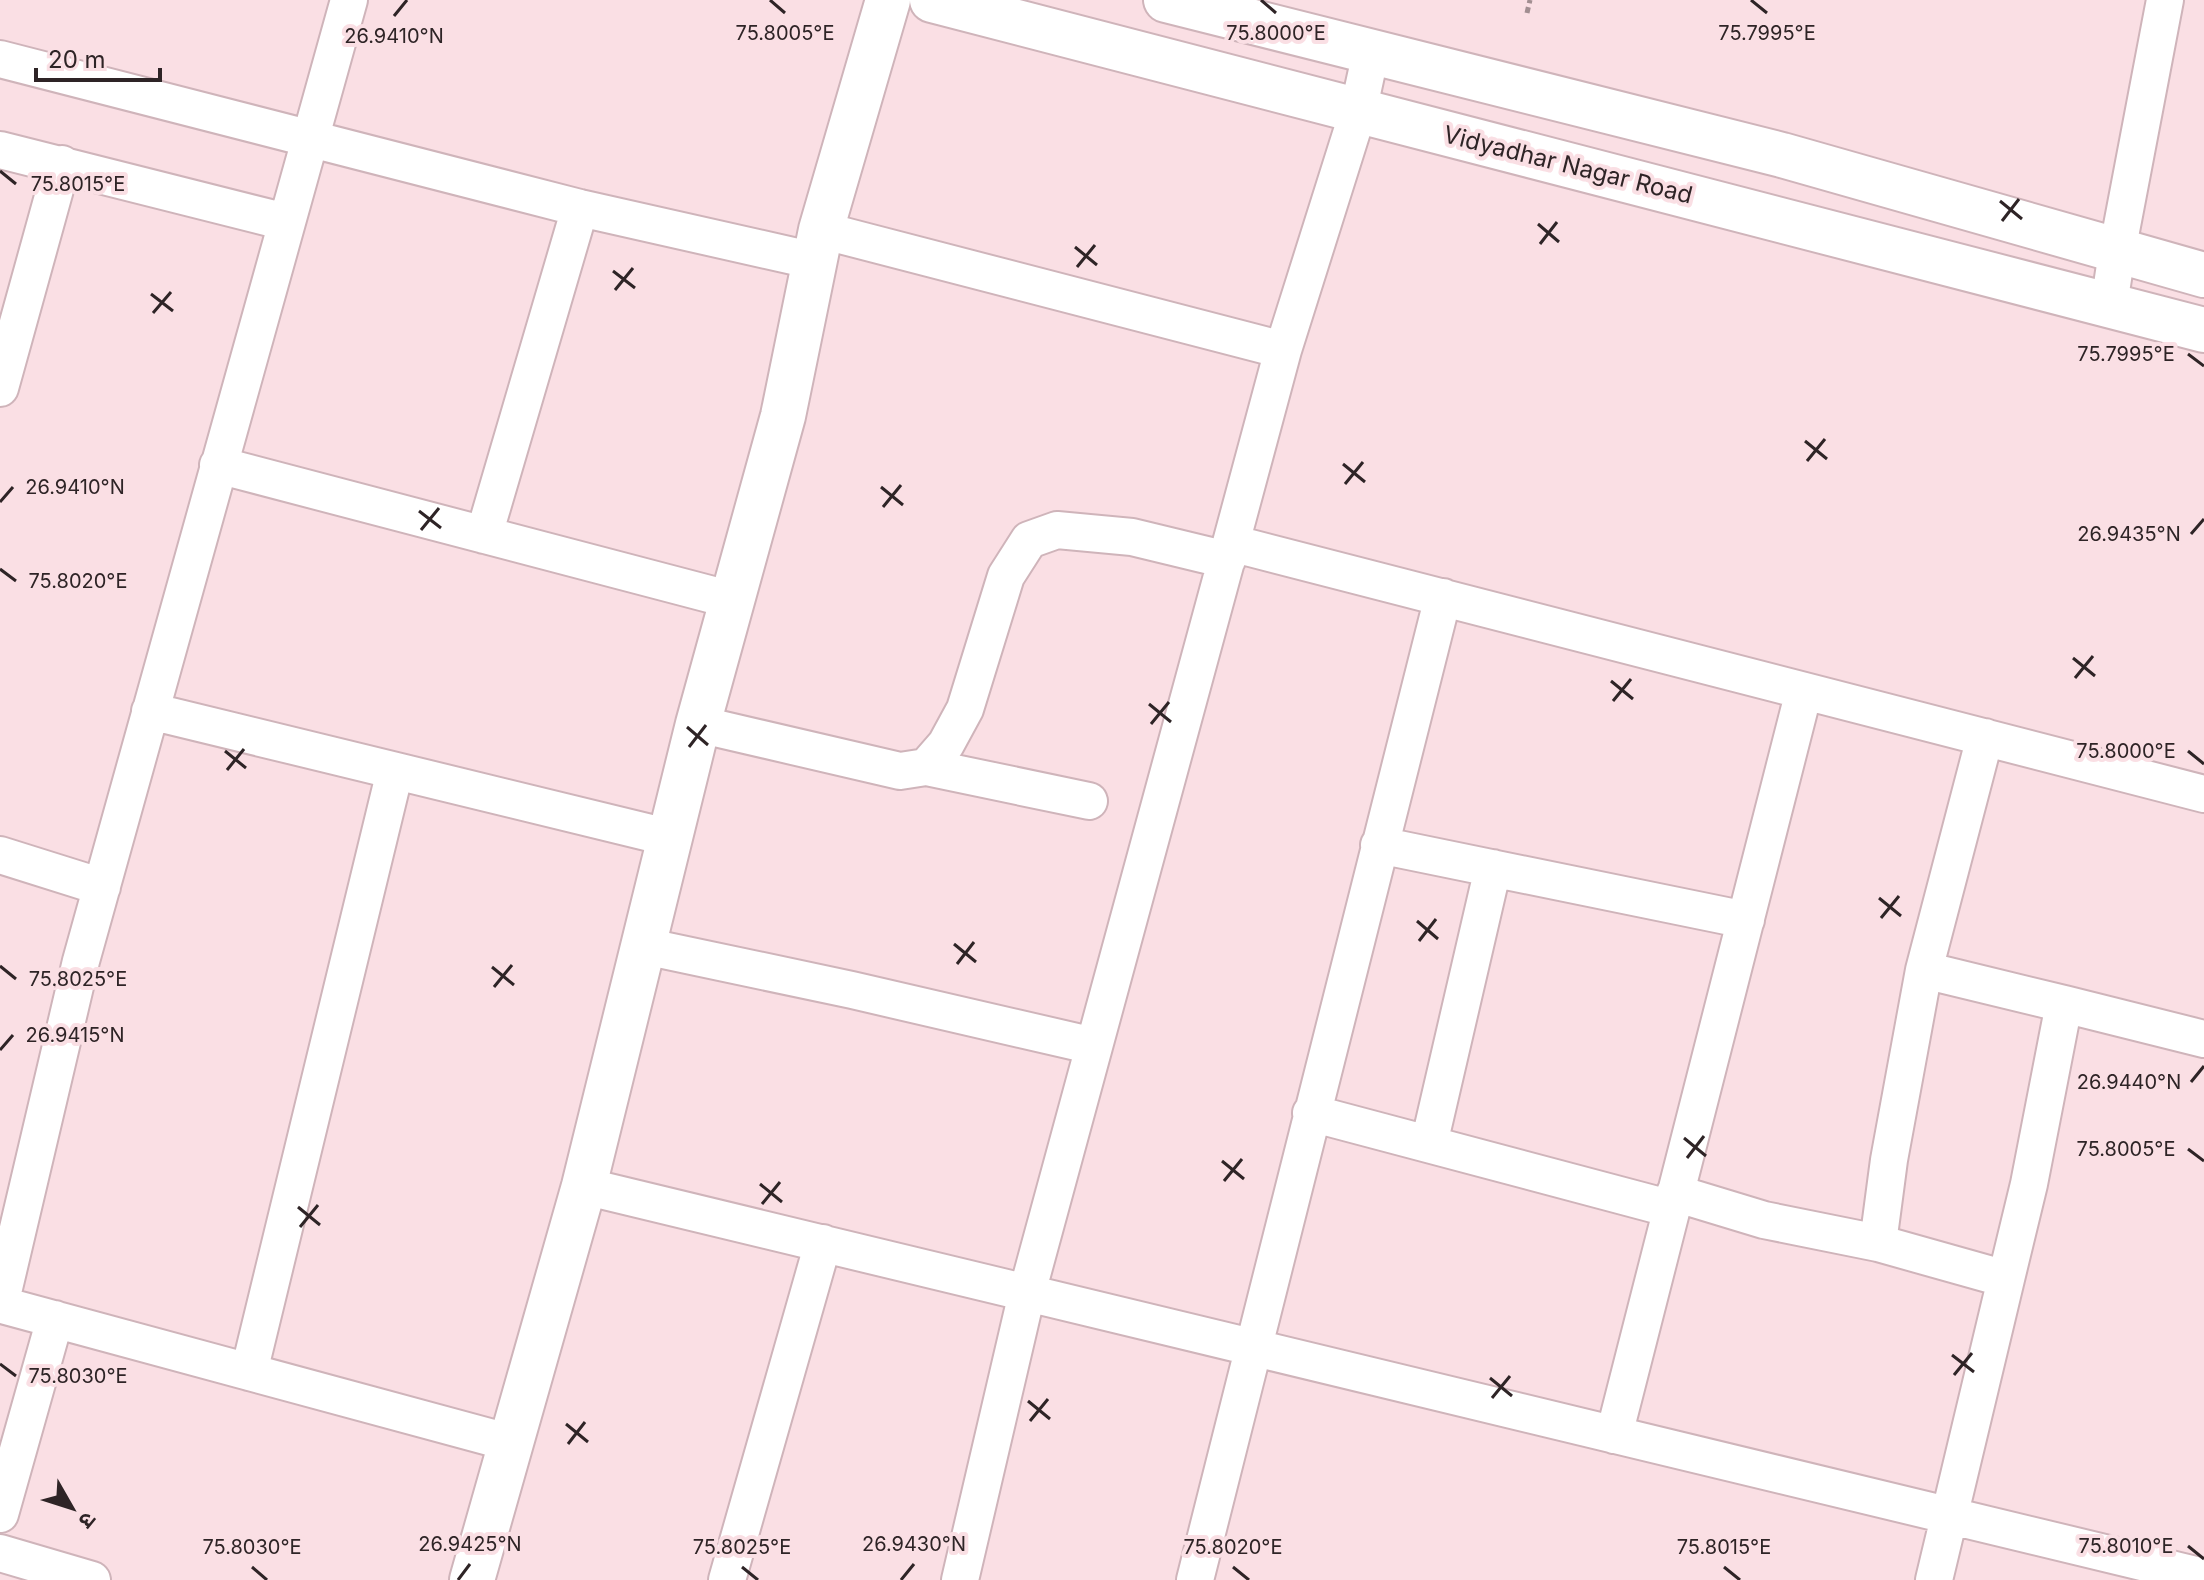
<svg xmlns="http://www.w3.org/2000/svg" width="2204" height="1580" viewBox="0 0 2204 1580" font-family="Inter,'Noto Sans Devanagari',sans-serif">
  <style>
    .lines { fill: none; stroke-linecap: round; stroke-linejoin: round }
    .street-casing { stroke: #cfb4ba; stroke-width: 40 }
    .secondary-casing { stroke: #cfb4ba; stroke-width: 48 }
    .path { stroke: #a18e91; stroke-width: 5; stroke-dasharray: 6 4; stroke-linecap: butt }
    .street { stroke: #fff; stroke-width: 36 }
    .secondary { stroke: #fff; stroke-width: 44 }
    .ticks { fill: none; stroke: #2e2426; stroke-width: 3 }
    .labels { text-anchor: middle; stroke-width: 8; stroke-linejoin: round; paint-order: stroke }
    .street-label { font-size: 24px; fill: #2e2426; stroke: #fadfe4 }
    .ticks-label { font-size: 20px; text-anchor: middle; fill: #2e2426; stroke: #fadfe4; stroke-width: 8; stroke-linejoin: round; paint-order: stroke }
  </style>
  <rect width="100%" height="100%" fill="#fadfe4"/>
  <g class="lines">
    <defs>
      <path id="street" d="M1371 52 1358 112 1283 350 1231 543 2204 794
        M0 59 580 208 815 261
        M0 150 286 222
        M821 230 1283 350
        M2109 305 2117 252 2165 0
        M0 388 62 164
        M218 465 732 600
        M484 535 580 208
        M150 711 671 838
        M698 724 900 771 926 767 946 744 965 709 1006 576 1029 540 1057 530 1132 537 1227 560
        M926 767 1089 801
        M1379 845 1746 920
        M0 855 102 887
        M644 946 852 990 1094 1046
        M1924 970 1889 1160 1878 1243 2006 1279 2029 1184 2064 1004 1924 970 1985 737
        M2064 1004 2204 1039
        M1311 1113 1672 1209
        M1429 1144 1493 868
        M584 1186 2204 1577
        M1675 1193 1764 1220 1878 1243
        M0 1305 81 961 349 0
        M2 1305 511 1443
        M249 1372 395 771
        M1614 1435 1804 691
        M0 1514 55 1319
        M0 1553 92 1580
        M727 1580 823 1243
        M960 1580 1027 1293 1231 543
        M1195 1580 1443 597
        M1934 1580 2006 1279"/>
      <path id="secondary" d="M932 0 2204 330
        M1166 0 1782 155 2204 275
        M472 1580 584 1186 698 724 783 416 821 230 888 0"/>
    </defs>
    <!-- street casing -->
    <use href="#street" class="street-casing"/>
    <!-- secondary casing -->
    <use href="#secondary" class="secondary-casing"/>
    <!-- path -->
    <path class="path" d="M1527 13 1530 0"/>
    <!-- street -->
    <use href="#street" class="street"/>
    <!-- secondary -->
    <use href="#secondary" class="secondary"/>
  </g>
  <!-- ticks -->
  <path class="ticks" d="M770 0 785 13M1261 0 1276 13M1751 0 1767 13M394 16 407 0M0 171 16 184M2000 201 2022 219M2002 221 2019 199M1538 224 1559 242M1540 244 1557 222M1075 247 1097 265M1077 267 1095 245M613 271 635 288M615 290 633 268M151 294 173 311M153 313 171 292M2188 354 2204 366M1805 441 1827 459M1807 461 1825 439M1343 464 1365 482M1345 484 1363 462M881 487 903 505M0 502 13 487M883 507 901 485M419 511 441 528M421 530 439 508M2191 534 2204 519M0 569 16 581M2073 658 2095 676M2075 678 2093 656M1611 681 1633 699M1613 701 1631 679M1149 704 1171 722M1151 724 1169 702M687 727 708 745M689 747 706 725M225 751 246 768M2188 751 2204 764M227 770 244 749M1879 898 1901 916M1881 918 1899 896M1417 921 1438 939M1419 941 1436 919M954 944 976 962M957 964 974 942M0 966 16 979M492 967 514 985M494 987 512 965M0 1050 13 1035M2191 1082 2204 1066M1684 1138 1706 1156M2188 1149 2204 1161M1687 1158 1704 1136M1222 1161 1244 1179M1224 1181 1242 1159M760 1184 782 1202M762 1204 780 1182M298 1207 320 1225M300 1227 318 1205M1952 1355 1974 1372M0 1364 16 1376M1954 1375 1972 1353M1490 1378 1512 1396M1492 1398 1510 1376M1028 1401 1050 1419M1030 1421 1048 1399M566 1424 588 1442M568 1444 585 1422M2188 1546 2204 1559M252 1567 267 1580M742 1567 758 1580M1233 1567 1249 1580M1724 1567 1740 1580M458 1580 470 1564M901 1580 914 1564"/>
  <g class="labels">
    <!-- street labels -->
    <g class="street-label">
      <text transform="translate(1568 165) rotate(14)" y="8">Vidyadhar Nagar Road</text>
    </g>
  </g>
  <g class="ticks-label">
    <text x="785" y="40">75.8005°E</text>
    <text x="1276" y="40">75.8000°E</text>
    <text x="1767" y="40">75.7995°E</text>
    <text x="394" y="43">26.9410°N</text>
    <text x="78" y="191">75.8015°E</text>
    <text x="2126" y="361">75.7995°E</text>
    <text x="75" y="494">26.9410°N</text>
    <text x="2129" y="541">26.9435°N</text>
    <text x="78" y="588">75.8020°E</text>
    <text x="2126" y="758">75.8000°E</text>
    <text x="78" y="986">75.8025°E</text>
    <text x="75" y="1042">26.9415°N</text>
    <text x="2129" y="1089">26.9440°N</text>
    <text x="2126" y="1156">75.8005°E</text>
    <text x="78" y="1383">75.8030°E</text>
    <text x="470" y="1551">26.9425°N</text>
    <text x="914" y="1551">26.9430°N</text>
    <text x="2126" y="1553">75.8010°E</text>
    <text x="252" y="1554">75.8030°E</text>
    <text x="742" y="1554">75.8025°E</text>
    <text x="1233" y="1554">75.8020°E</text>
    <text x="1724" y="1554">75.8015°E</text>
  </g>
  <!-- north arrow -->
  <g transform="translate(72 1508) rotate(129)" stroke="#fadfe4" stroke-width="6" paint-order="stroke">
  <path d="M0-6L14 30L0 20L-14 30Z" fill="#2e2426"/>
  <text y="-12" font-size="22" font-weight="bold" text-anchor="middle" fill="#2e2426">उ</text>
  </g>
  <!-- scale -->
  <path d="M36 68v12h124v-12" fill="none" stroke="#2e2426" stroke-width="4"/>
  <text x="48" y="68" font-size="24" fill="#2e2426" stroke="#fadfe4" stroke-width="6" paint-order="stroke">20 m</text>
</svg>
